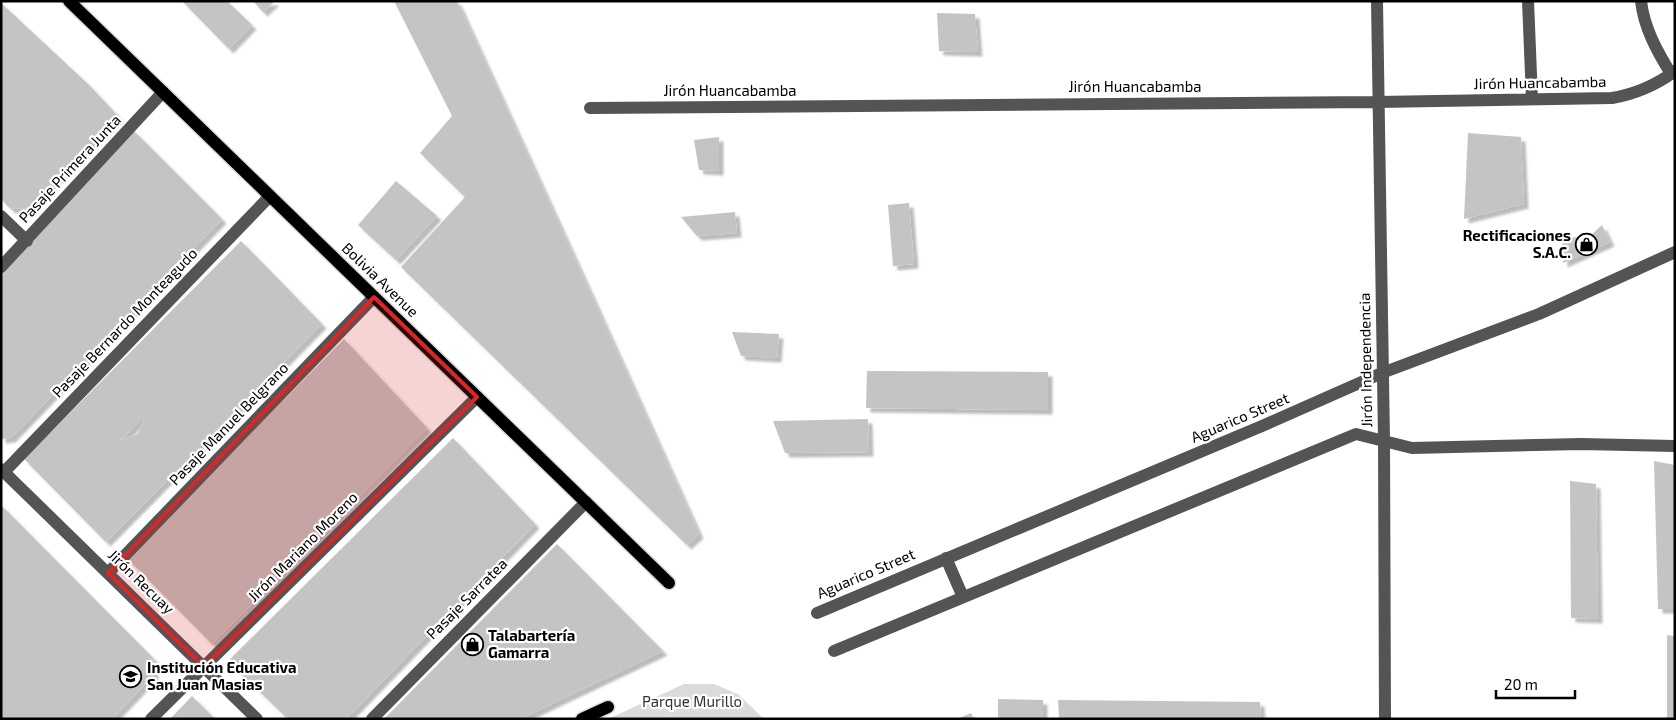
<svg xmlns="http://www.w3.org/2000/svg" width="1676" height="720" viewBox="0 0 1676 720" font-family="'Exo 2',sans-serif">
  <style>
    .green { fill: #dbdbdb }
    .building { fill: #c4c4c4; fill-rule: evenodd; filter: url(#shadow) }
    .lines { fill: none; stroke-linecap: round; stroke-linejoin: round }
    .major-casing { stroke: #dbdbdb; stroke-width: 15 }
    .minor { stroke: #545454; stroke-width: 12 }
    .major { stroke: #000; stroke-width: 12 }
    .marked { fill: #d62828; fill-opacity: 0.2; stroke: #d62828; stroke-width: 4; stroke-linejoin: round }
    .labels { text-anchor: middle; stroke-width: 4.5; stroke-linejoin: round; paint-order: stroke }
    .street-label { font-size: 15px; fill: #000; stroke: #fff }
    .poi-label { font-size: 15px; font-weight: bold; fill: #000; stroke: #fff; text-anchor: start }
    .park-label { font-size: 15px; fill: #323232; stroke: #fff }
  </style>
  <defs>
    <filter id="shadow"><feDropShadow dx="4.5" dy="4.5" stdDeviation="1" flood-color="#0004"/></filter>
  </defs>
  <rect width="100%" height="100%" fill="#fff"/>
  <!-- green -->
  <path class="green" d="M684 684H714L738 694 764 719H608Z"/>
  <!-- building -->
  <path class="building" d="M182 1H227L252 25 229 49Z
    M253 1H275L263 12Z
    M394 1H457L589 290 699 534 687 545 401 267 465 197 420 153 452 116Z
    M1 3 89 85 119 117 28 208 11 209 1 199Z
    M937 13 975 14 978 52 939 51Z
    M134 131 222 219 11 438 1 439V272Z
    M1468 133 1521 137 1524 204 1464 219Z
    M719 137V171L699 170 694 140Z
    M396 181 437 216 396 260 358 225Z
    M909 203 914 264 893 266 888 205Z
    M735 212 737 233 697 236 681 217Z
    M1602 225 1610 242 1563 263 1562 238 1582 237 1591 235Z
    M241 241 322 324 106 542 24 459ZM145 416 138 434 120 440 133 428Z
    M732 332 779 334 777 358 741 356Z
    M344 339 427 428 212 644 127 558Z
    M867 371 1048 372V410L866 408Z
    M868 419 869 452 785 453 773 421Z
    M453 438 535 524 346 719H288L228 661Z
    M1654 461 1675 465V609H1658Z
    M1570 481 1596 484 1598 619 1571 618Z
    M1 505 153 658 154 675 112 719H1Z
    M557 544 663 651 520 719H384Z
    M1667 635 1675 636V719H1667Z
    M192 696 215 719H170Z
    M998 699 1043 700V719H998Z
    M1058 700 1260 702 1261 719H1059Z
    M971 713 974 719H957Z"/>
  <g class="lines">
    <defs>
      <path id="major" d="M69 1 669 583
        M582 719 608 707"/>
    </defs>
    <!-- major casing -->
    <use href="#major" class="major-casing"/>
    <!-- minor -->
    <path class="minor" d="M1377 1 1384 440 1385 719
      M1528 1 1532 99
      M1641 1C1644 28 1657 51 1671 74
      M590 108 1378 102 1612 98C1635 94 1656 85 1675 71
      M1 216 27 241
      M1 267 163 92
      M1 469 257 719
      M4 472 270 196
      M946 558 963 597
      M108 573 374 297
      M817 613 1262 426 1382 373 1539 314 1675 252
      M834 651 1356 434 1412 448 1581 444 1675 446
      M151 719 477 397
      M372 719 586 502"/>
    <!-- major -->
    <use href="#major" class="major"/>
  </g>
  <!-- marked area -->
  <path class="marked" d="M374 297 477 397 204 667 108 573Z"/>
  <!-- icons -->
  <defs>
    <symbol id="shop-ring" viewBox="-11 -11 22 22"><circle r="9.5" fill="#fff" stroke="#000" stroke-width="1.5"/><path d="M-5-2.5h2.3a2.7 3.5 0 0 1 5.4 0H5L5.5 6h-11ZM-1.5-2.5h3a1.5 2.3 0 0 0-3 0Z" fill="#000"/></symbol>
    <symbol id="school-ring" viewBox="-11 -11 22 22"><circle r="9.5" fill="#fff" stroke="#000" stroke-width="1.5"/><path d="M0-5L7-2L0 1L-7-2ZM-4 1L0 2.5L4 1V4Q0 6-4 4Z" fill="#000"/></symbol>
  </defs>
  <g fill-rule="evenodd">
    <use href="#shop-ring" x="1574" y="232" width="25" height="25"/>
    <use href="#shop-ring" x="460" y="632" width="25" height="25"/>
    <use href="#school-ring" x="118" y="664" width="25" height="25"/>
  </g>
  <g class="labels">
    <!-- street labels -->
    <g class="street-label">
      <text transform="translate(1540 83) rotate(-1)" y="5">Jirón Huancabamba</text>
      <text x="1135" y="92">Jirón Huancabamba</text>
      <text x="730" y="96">Jirón Huancabamba</text>
      <text transform="translate(70 169) rotate(-47)" y="5">Pasaje Primera Junta</text>
      <text transform="translate(380 280) rotate(44)" y="5">Bolivia Avenue</text>
      <text transform="translate(125 323) rotate(-46)" y="5">Pasaje Bernardo Monteagudo</text>
      <text transform="translate(1366 360) rotate(-91)" y="5">Jirón Independencia</text>
      <text transform="translate(1240 418) rotate(-23)" y="5">Aguarico Street</text>
      <text transform="translate(229 424) rotate(-46)" y="5">Pasaje Manuel Belgrano</text>
      <text transform="translate(303 547) rotate(-45)" y="5">Jirón Mariano Moreno</text>
      <text transform="translate(866 574) rotate(-23)" y="5">Aguarico Street</text>
      <text transform="translate(141 582) rotate(44)" y="5">Jirón Recuay</text>
      <text transform="translate(467 599) rotate(-45)" y="5">Pasaje Sarratea</text>
    </g>
    <!-- poi labels -->
    <g class="poi-label">
      <text x="1571" y="241" text-anchor="end">Rectificaciones<tspan x="1571" dy="17">S.A.C.</tspan></text>
      <text x="488" y="641">Talabartería<tspan x="488" dy="17">Gamarra</tspan></text>
      <text x="147" y="673">Institución Educativa<tspan x="147" dy="17">San Juan Masias</tspan></text>
    </g>
    <!-- park labels -->
    <g class="park-label">
      <text x="692" y="707">Parque Murillo</text>
    </g>
  </g>
  <!-- border -->
  <rect width="1676" height="720" fill="none" stroke="#000000" stroke-width="5"/>
  <!-- scale -->
  <path d="M1496 690v8h79v-8" fill="none" stroke="#000000" stroke-width="2.5"/>
  <text x="1504" y="690" font-size="15" fill="#000000" stroke="#ffffff" stroke-width="4" paint-order="stroke">20 m</text>
</svg>
